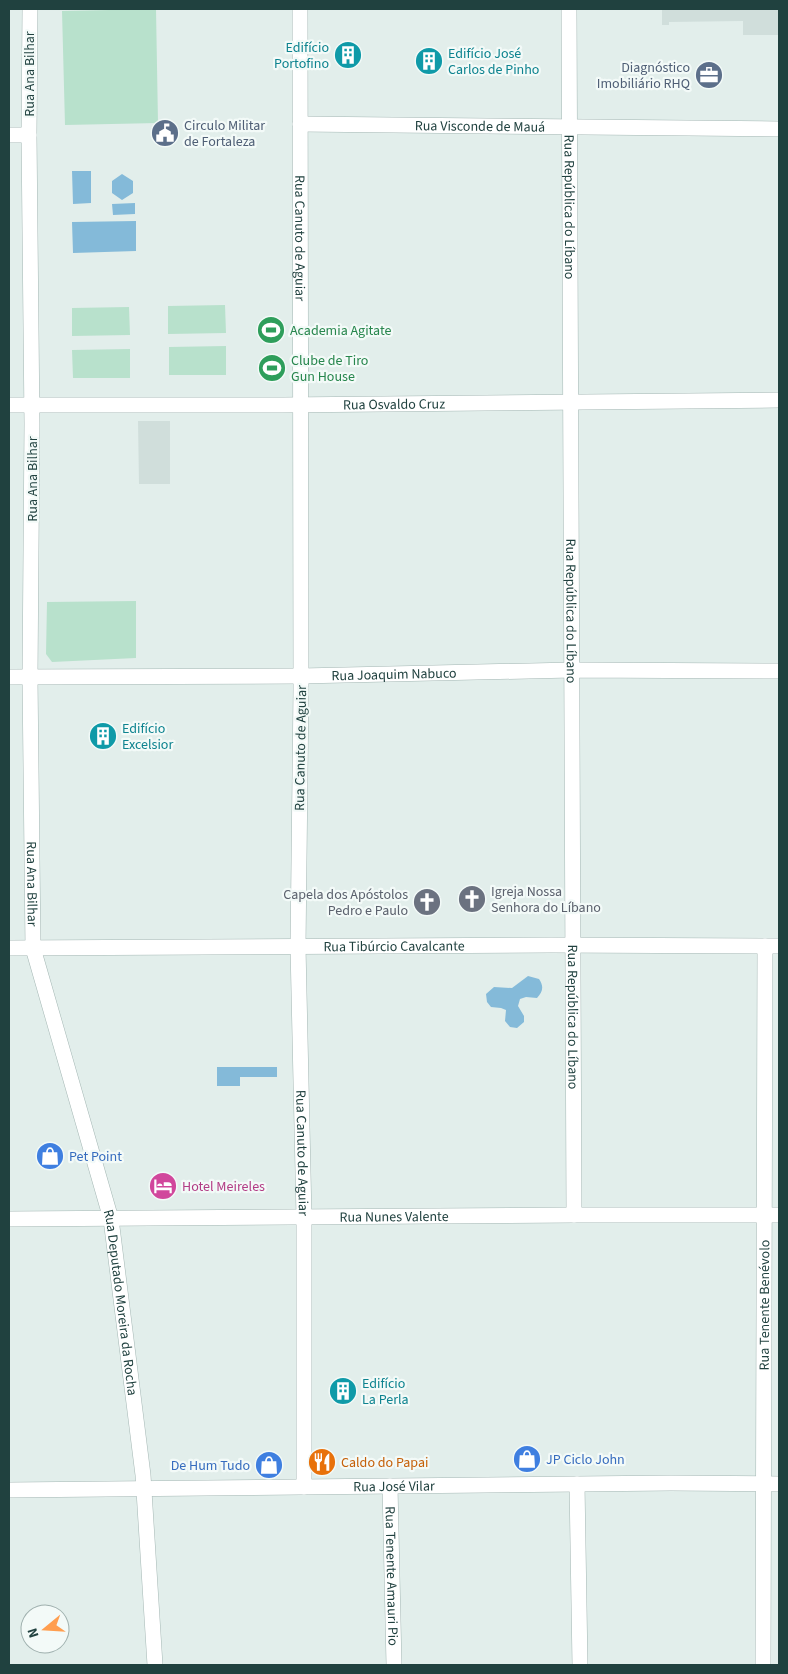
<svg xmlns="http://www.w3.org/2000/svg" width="788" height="1674" viewBox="0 0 788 1674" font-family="'Source Sans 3',sans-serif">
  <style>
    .built { fill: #d0dedb }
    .green { fill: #b8e1cc }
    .water { fill: #84bad9 }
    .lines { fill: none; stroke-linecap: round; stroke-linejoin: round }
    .minor-casing { stroke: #a4b7b4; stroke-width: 16 }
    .tertiary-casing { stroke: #a4b7b4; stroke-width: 16 }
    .minor { stroke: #fff; stroke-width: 15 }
    .tertiary { stroke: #fff; stroke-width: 15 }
    .labels { text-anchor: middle; stroke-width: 4.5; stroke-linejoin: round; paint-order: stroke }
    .culture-label { font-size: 14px; fill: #0d838f; stroke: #f3faf8; text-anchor: start }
    .service-label { font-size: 14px; fill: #4e5e75; stroke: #f3faf8; text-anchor: end }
    .street-label { font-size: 14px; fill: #20413f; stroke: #f3faf8 }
    .leisure-label { font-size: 14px; fill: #27864d; stroke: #f3faf8; text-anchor: start }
    .worship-label { font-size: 14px; fill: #5b616d; stroke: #f3faf8; text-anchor: start }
    .shop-label { font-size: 14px; fill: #366cbe; stroke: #f3faf8; text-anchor: start }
    .hotel-label { font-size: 14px; fill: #b23c85; stroke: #f3faf8; text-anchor: start }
    .food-label { font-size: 14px; fill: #c56008; stroke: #f3faf8; text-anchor: start }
  </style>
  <rect width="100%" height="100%" fill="#e2eeeb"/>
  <!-- built -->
  <path class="built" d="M662 9H779V35H743V21L669 22V25H662Z
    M138 421H170V484H139Z"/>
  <!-- green -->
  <path class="green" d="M156 9 158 123 65 125 62 11Z
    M225 305 226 333 168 334V306Z
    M129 307 130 335 72 336V308Z
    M226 346V375H169V347Z
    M130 349V378H73L72 350Z
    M136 601V658L52 662 46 654 47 602Z"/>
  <!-- water -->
  <path class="water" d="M72 171H91V203L73 204Z
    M122 174 133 181V193L122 200 112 193V181Z
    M135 203V214L113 215 112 204Z
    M136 221V251L73 253 72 222Z
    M528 976 539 979C544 986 543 992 537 998L526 997 520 999 518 1006 524 1016V1022L517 1028 510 1027 505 1021 506 1010 501 1008 491 1007 487 1002 486 994 494 987 512 988Z
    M217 1067H277V1077H240V1086H217Z"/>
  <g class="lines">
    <defs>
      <g id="minor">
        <path id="s1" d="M569 9 574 1215"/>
        <path id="s2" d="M300 124 779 129"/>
        <path d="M9 135H29"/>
        <path id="s3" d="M9 405H283L779 400"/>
        <path id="s4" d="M9 677 301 676 572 670 779 671"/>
        <path id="s5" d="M9 948 551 945 765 946"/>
        <path id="s6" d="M9 1219 574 1215H779"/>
        <path d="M577 1484 580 1665"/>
        <path id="s7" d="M390 1486 394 1665"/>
        <path id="s8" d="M9 1490 671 1483 779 1484"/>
      </g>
      <g id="tertiary">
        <path id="s9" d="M30 9 29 135 32 424 30 678 33 948 111 1219 143 1475 155 1665"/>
        <path id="s10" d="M300 9 301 689 298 947 304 1217V1487"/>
        <path id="s11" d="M763 1665 765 946H779"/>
      </g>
    </defs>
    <!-- minor casing -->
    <use href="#minor" class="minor-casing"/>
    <!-- tertiary casing -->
    <use href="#tertiary" class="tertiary-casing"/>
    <!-- minor -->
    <use href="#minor" class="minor"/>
    <!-- tertiary -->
    <use href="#tertiary" class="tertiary"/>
  </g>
  <!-- icons -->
  <defs>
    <symbol id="building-disc" viewBox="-11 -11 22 22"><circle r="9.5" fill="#0f9aa8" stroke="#f3faf8"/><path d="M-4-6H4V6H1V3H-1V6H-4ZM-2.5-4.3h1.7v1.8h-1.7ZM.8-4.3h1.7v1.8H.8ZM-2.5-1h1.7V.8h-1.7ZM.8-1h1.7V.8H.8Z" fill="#fff"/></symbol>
    <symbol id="office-disc" viewBox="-11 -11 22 22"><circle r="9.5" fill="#5c6f8a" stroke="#f3faf8"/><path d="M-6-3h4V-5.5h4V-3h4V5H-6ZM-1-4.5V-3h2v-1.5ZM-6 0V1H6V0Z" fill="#fff"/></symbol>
    <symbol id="civic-disc" viewBox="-11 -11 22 22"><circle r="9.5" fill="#5c6f8a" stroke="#f3faf8"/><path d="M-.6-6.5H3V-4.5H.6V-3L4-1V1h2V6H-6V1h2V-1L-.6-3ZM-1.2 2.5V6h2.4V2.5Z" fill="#fff"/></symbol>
    <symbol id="stadium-disc" viewBox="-11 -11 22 22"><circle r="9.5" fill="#2e9e5b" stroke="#f3faf8"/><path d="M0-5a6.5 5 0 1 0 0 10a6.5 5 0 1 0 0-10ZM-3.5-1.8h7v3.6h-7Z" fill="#fff"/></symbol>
    <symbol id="church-disc" viewBox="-11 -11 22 22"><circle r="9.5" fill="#6b7280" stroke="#f3faf8"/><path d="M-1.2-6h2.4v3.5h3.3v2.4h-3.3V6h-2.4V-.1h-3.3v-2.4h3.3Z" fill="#fff"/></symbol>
    <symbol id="shop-disc" viewBox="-11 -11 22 22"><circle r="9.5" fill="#3f7fe0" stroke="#f3faf8"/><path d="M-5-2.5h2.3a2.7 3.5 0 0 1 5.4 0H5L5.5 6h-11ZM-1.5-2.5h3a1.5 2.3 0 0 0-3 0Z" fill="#fff"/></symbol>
    <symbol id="hotel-disc" viewBox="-11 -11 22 22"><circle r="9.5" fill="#d1479c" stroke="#f3faf8"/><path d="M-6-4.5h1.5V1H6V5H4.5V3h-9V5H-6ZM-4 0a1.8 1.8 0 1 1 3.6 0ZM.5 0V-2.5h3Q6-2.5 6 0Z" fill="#fff"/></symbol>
    <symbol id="restaurant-disc" viewBox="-11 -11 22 22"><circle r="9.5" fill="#e8710a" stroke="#f3faf8"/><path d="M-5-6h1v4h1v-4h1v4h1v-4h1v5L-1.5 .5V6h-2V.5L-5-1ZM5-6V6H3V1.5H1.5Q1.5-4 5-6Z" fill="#fff"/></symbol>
  </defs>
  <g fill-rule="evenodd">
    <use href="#building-disc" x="332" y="39" width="32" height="32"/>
    <use href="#building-disc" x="413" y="45" width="32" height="32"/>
    <use href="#office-disc" x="693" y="59" width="32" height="32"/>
    <use href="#civic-disc" x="149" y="117" width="32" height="32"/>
    <use href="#stadium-disc" x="255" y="314" width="32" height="32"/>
    <use href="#stadium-disc" x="256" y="352" width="32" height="32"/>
    <use href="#building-disc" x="87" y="720" width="32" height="32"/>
    <use href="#church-disc" x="456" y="883" width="32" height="32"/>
    <use href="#church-disc" x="411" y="886" width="32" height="32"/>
    <use href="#shop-disc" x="34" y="1140" width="32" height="32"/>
    <use href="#hotel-disc" x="147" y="1170" width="32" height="32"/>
    <use href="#building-disc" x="327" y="1375" width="32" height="32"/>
    <use href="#shop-disc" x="511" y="1443" width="32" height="32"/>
    <use href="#restaurant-disc" x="306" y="1446" width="32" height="32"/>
    <use href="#shop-disc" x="253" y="1449" width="32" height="32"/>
  </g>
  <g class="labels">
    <!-- culture labels -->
    <g class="culture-label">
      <text x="329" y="52" text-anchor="end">Edifício<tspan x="329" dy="16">Portofino</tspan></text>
      <text x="448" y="58">Edifício José<tspan x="448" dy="16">Carlos de Pinho</tspan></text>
      <text x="122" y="733">Edifício<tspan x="122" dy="16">Excelsior</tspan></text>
      <text x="362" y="1388">Edifício<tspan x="362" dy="16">La Perla</tspan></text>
    </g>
    <!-- service labels -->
    <g class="service-label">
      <text x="690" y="72">Diagnóstico<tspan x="690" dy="16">Imobiliário RHQ</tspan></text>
      <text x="184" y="130" text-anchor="start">Circulo Militar<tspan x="184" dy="16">de Fortaleza</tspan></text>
    </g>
    <!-- street labels -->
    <g class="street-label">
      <text transform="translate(29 74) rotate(-90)" y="5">Rua Ana Bilhar</text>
      <text dy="5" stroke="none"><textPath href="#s2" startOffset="180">Rua Visconde de Mauá</textPath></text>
      <text dy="5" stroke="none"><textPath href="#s1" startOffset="198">Rua República do Líbano</textPath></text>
      <text dy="5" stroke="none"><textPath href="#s10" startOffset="229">Rua Canuto de Aguiar</textPath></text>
      <text dy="5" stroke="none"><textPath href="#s3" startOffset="385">Rua Osvaldo Cruz</textPath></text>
      <text transform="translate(32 479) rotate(-90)" y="5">Rua Ana Bilhar</text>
      <text dy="5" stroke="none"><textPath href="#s1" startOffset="602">Rua República do Líbano</textPath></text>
      <text dy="5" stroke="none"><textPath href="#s4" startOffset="385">Rua Joaquim Nabuco</textPath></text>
      <text transform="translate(300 748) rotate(-89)" y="5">Rua Canuto de Aguiar</text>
      <text dy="5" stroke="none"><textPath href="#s9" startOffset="875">Rua Ana Bilhar</textPath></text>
      <text dy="5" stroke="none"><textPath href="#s5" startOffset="385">Rua Tibúrcio Cavalcante</textPath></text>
      <text dy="5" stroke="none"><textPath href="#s1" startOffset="1008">Rua República do Líbano</textPath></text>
      <text dy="5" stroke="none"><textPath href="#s10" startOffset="1144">Rua Canuto de Aguiar</textPath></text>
      <text dy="5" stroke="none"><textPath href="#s6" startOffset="385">Rua Nunes Valente</textPath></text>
      <text dy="5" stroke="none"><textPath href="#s9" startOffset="1305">Rua Deputado Moreira da Rocha</textPath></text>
      <text dy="5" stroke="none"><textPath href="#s11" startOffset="360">Rua Tenente Benévolo</textPath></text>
      <text dy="5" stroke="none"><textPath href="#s8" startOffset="385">Rua José Vilar</textPath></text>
      <text dy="5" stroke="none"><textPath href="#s7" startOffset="90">Rua Tenente Amauri Pio</textPath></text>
    </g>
    <!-- leisure labels -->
    <g class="leisure-label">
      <text x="290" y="335">Academia Agitate</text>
      <text x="291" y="365">Clube de Tiro<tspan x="291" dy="16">Gun House</tspan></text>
    </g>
    <!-- worship labels -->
    <g class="worship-label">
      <text x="491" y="896">Igreja Nossa<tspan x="491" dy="16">Senhora do Líbano</tspan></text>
      <text x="408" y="899" text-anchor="end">Capela dos Apóstolos<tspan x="408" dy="16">Pedro e Paulo</tspan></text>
    </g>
    <!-- shop labels -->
    <g class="shop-label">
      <text x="69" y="1161">Pet Point</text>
      <text x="546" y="1464">JP Ciclo John</text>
      <text x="250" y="1470" text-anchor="end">De Hum Tudo</text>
    </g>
    <!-- hotel labels -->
    <g class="hotel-label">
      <text x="182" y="1191">Hotel Meireles</text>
    </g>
    <!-- food labels -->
    <g class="food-label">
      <text x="341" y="1467">Caldo do Papai</text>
    </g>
  </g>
  <!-- border -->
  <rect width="788" height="1674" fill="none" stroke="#20413f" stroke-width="20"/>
  <!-- north arrow -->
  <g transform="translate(45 1629) rotate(252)"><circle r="24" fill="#f3faf8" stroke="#9fb0ae"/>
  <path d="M0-4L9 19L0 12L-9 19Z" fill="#ff9e4f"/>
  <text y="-8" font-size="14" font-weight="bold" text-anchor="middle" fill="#20413f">N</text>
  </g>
</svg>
